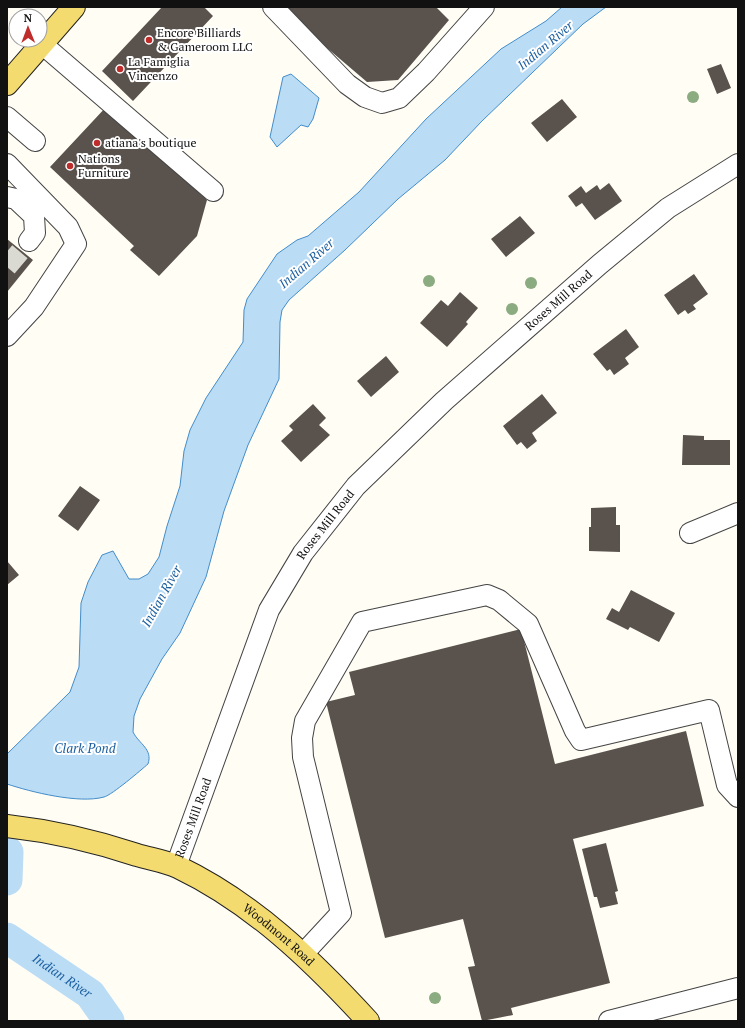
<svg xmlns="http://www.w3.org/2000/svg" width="745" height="1028" viewBox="0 0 745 1028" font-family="'PT Serif',serif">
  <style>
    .water { fill: #badcf5; stroke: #438dca }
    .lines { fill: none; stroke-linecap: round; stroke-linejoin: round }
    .river { stroke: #badcf5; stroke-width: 31 }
    .building { fill: #59524d }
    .minor-tunnel { stroke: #dbdad2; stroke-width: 20; stroke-dasharray: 20 10; stroke-linecap: butt }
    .minor-casing { stroke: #444; stroke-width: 22 }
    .major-casing { stroke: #222; stroke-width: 24 }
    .minor { stroke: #fff; stroke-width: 20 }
    .major { stroke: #f4db6f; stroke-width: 22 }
    .tree { fill: #8bab80 }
    .poi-dot { fill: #be2d2b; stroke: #fff; stroke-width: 1.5 }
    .labels { text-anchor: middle; stroke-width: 4; stroke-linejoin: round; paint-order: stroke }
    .poi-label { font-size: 12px; fill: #111; stroke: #fff; text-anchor: start }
    .street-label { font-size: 12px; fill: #111; stroke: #fff }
    .water-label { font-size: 13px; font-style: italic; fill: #1c5fa0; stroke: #fff }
  </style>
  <rect width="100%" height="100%" fill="#fffdf4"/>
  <!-- water -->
  <path class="water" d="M562 7H606L583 24 482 121 445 160 398 199 345 250 289 300 282 310 280 322 279 379 248 445 224 511 206 577 180 633 162 659 140 699 134 716 133 732C139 744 153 749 148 764 141 770 112 795 104 797 79 804 31 792 7 784V754L70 692 79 667 81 603 88 582 102 555 113 551 129 579H139L148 574 159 557 167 526 180 486 184 451 190 430 206 398 243 342 244 310 247 299 277 254 297 240 308 236 359 192 426 119 501 49 546 21Z
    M291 74 319 98 313 119 308 127 301 125 277 147 270 137 283 77Z"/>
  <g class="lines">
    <!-- river -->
    <g class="river">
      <path d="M7 880 8 852"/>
      <path id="s1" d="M7 938 90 994 109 1021"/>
    </g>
  </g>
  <!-- building -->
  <path class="building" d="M162 7H204L213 16 133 101 102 71Z
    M279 7H436L449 20 398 80 367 82Z
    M721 64 731 88 717 94 707 69Z
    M562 99 577 117 547 142 531 123Z
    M107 106 207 200 197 236 159 276 130 250 134 246 50 167Z
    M609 183 622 201 595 220 582 203 576 207 568 196 581 186 586 193 597 185 600 190Z
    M520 216 535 233 506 257 491 239Z
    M7 239 33 260 7 292Z
    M694 274 708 294 693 305 696 309 688 314 685 310 678 315 664 295Z
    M460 292 478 308 466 322 468 324 447 347 420 323 441 300 448 306Z
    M626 329 639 347 625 358 629 364 614 375 610 369 607 371 593 354Z
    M386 356 399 372 371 397 357 381Z
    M542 394 557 413 532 433 537 441 527 449 521 442 517 445 503 426Z
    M313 404 326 418 319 425 330 435 301 462 281 441 293 430 289 426Z
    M683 435 704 436V440H730V465H682Z
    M80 486 100 500 78 531 58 516Z
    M616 507V525H620V552L589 551V527H591V508Z
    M7 561 19 575 7 585Z
    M631 590 675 613 659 642 630 627 628 630 606 619 612 608 619 612Z
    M521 629 555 764 686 731 704 806 573 839 610 983 511 1008 513 1015 482 1021 468 967 475 966 463 919 385 938 326 702 355 695 349 672Z
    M606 843 618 891 615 892 618 904 600 908 597 897H594L582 849Z"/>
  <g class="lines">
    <!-- minor-tunnel -->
    <path class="minor-tunnel" d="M7 267 29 241"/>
    <defs>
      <g id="minor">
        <path d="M273 7 347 84 365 97 382 103 399 98 426 72 484 7"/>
        <path d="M42 44 213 191"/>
        <path d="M7 117 35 141"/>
        <path d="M7 164 68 227 76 244 34 307 7 336"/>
        <path d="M7 197 16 199 34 216 35 233 29 241"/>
        <path d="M690 533 738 513"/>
        <path id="s2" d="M176 866 269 610 303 553 356 486 444 401 600 264 668 208 738 164"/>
        <path d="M303 954 341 913 303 757 302 738 305 721 362 622 487 595 499 600 528 624 575 731 581 740 709 710 727 785 738 797"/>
        <path d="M609 1021 738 988"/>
      </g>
      <g id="major">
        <path d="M7 84 74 7"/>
        <path id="s3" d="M7 826C51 831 95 841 137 855 150 859 165 861 178 867 253 903 312 960 368 1021"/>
      </g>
    </defs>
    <!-- minor casing -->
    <use href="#minor" class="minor-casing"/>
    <!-- major casing -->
    <use href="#major" class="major-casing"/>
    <!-- minor -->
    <use href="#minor" class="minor"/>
    <!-- major -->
    <use href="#major" class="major"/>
  </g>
  <!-- trees -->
  <g class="tree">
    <circle cx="693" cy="97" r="6"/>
    <circle cx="429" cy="281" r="6"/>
    <circle cx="531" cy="283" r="6"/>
    <circle cx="512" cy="309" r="6"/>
    <circle cx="435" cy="998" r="6"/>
  </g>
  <!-- markers -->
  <g class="poi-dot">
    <circle cx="149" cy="40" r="4"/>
    <circle cx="120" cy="69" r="4"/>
    <circle cx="97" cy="143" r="4"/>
    <circle cx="70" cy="166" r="4"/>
  </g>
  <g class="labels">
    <!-- poi labels -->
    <g class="poi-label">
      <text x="157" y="37">Encore Billiards<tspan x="157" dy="14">&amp; Gameroom LLC</tspan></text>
      <text x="128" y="66">La Famiglia<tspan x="128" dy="14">Vincenzo</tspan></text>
      <text x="105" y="147">atiana's boutique</text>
      <text x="78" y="163">Nations<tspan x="78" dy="14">Furniture</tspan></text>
    </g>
    <!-- street labels -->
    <g class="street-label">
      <text dy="4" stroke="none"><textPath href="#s2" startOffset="699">Roses Mill Road</textPath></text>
      <text dy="4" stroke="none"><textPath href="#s2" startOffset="375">Roses Mill Road</textPath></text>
      <text dy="4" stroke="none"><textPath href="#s2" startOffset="51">Roses Mill Road</textPath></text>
      <text dy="4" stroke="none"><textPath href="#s3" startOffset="298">Woodmont Road</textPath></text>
    </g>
    <!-- water labels -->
    <g class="water-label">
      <text transform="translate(545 45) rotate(-40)" y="5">Indian River</text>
      <text transform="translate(306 263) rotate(-41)" y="5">Indian River</text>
      <text transform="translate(161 596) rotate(-61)" y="5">Indian River</text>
      <text x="85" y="753">Clark Pond</text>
      <text dy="5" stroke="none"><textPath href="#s1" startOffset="67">Indian River</textPath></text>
    </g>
  </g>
  <!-- border -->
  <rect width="745" height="1028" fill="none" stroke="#111111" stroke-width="16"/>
  <!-- north arrow -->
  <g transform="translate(28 28) rotate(359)"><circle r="19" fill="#ffffff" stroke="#a0a0a0"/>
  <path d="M0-3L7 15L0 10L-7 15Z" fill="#be2d2b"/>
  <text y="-6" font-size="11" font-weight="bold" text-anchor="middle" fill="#111111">N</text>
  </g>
</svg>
